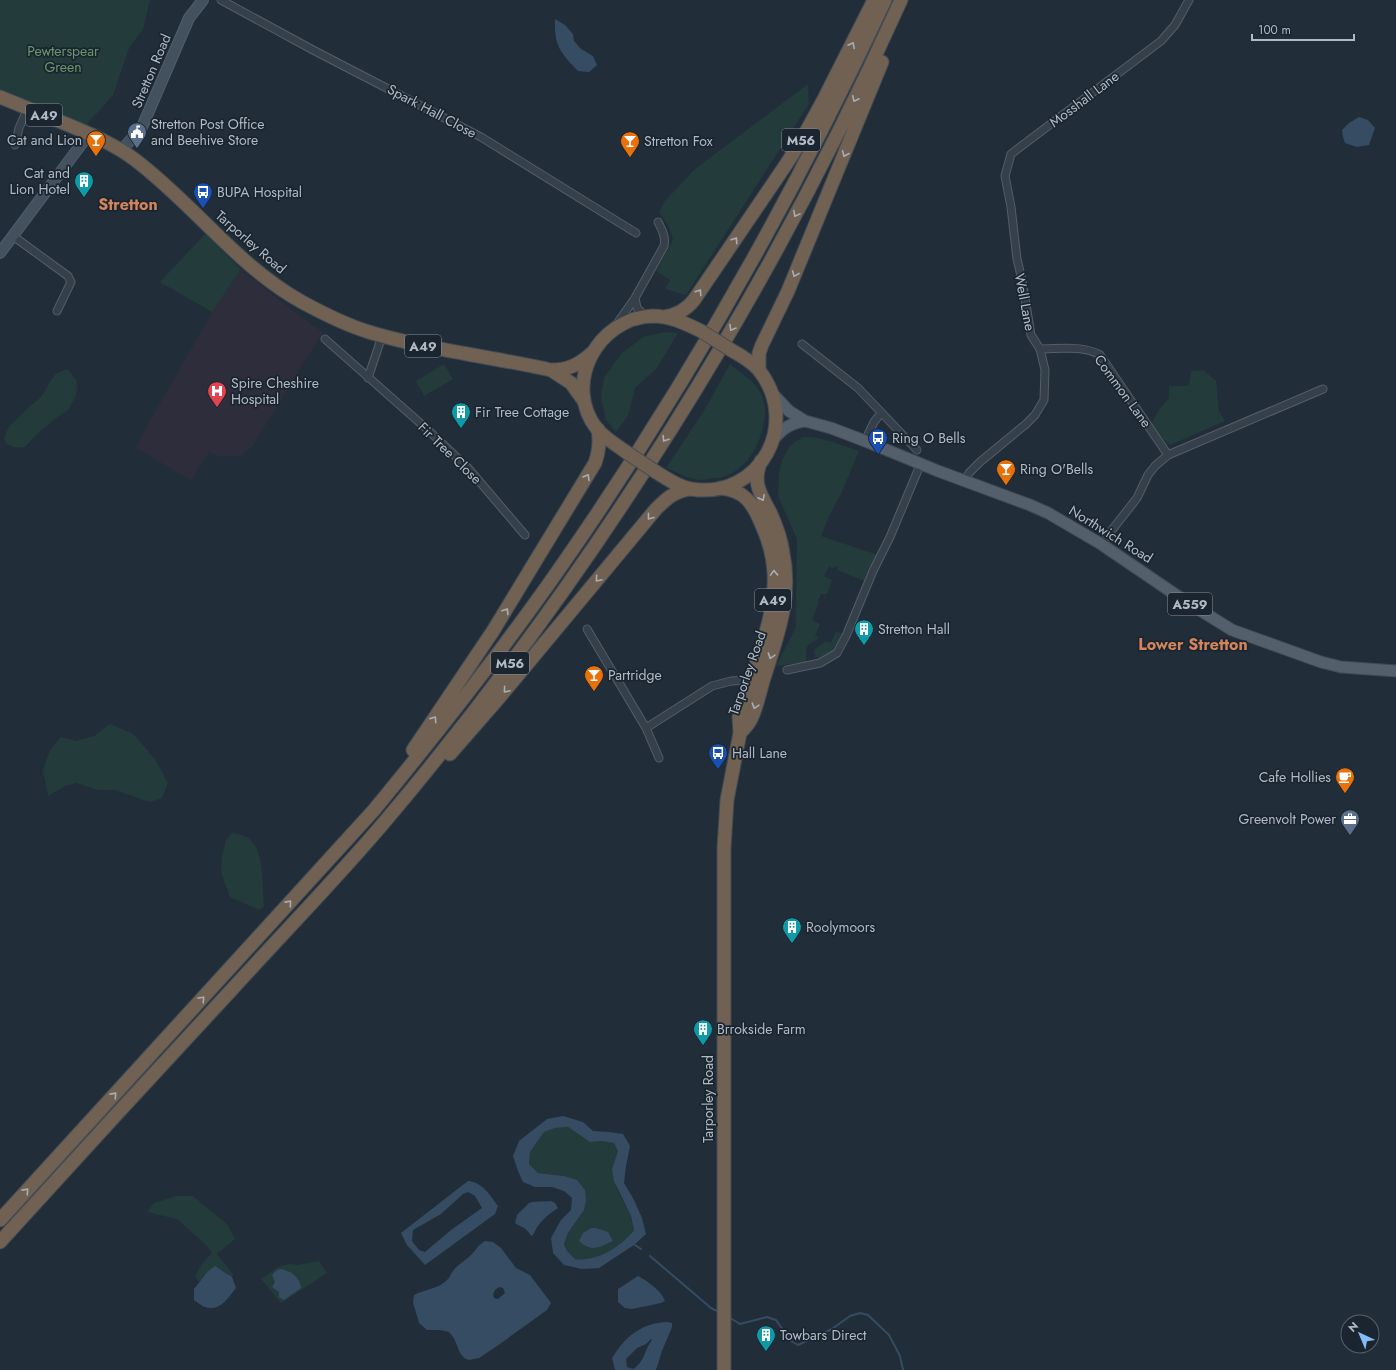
<svg xmlns="http://www.w3.org/2000/svg" width="1396" height="1370" viewBox="0 0 1396 1370" font-family="Jost,sans-serif">
  <style>
    .medical { fill: #2d2d3b }
    .green { fill: #233b3b }
    .water { fill: #354c62; fill-rule: evenodd }
    .lines { fill: none; stroke-linecap: round; stroke-linejoin: round }
    .stream { stroke: #354c62; stroke-width: 2 }
    .street-casing { stroke: #535e68; stroke-width: 9 }
    .secondary-casing { stroke: #535e68; stroke-width: 12 }
    .primary-casing { stroke: #3e4954; stroke-width: 13 }
    .highway-casing { stroke: #404b55; stroke-width: 15 }
    .street { stroke: #35404a; stroke-width: 7 }
    .secondary { stroke: #43505e; stroke-width: 10 }
    .primary { stroke: #535f6b; stroke-width: 11 }
    .highway { stroke: #716152; stroke-width: 13 }
    .highway-bridge-casing { stroke: #404b55; stroke-width: 15; stroke-linecap: butt }
    .highway-bridge { stroke: #716152; stroke-width: 13 }
    .oneway { stroke: #a7aeb5 }
    .labels { text-anchor: middle; stroke-width: 3.5; stroke-linejoin: round; paint-order: stroke }
    .shield { fill: #1a252f; stroke: #838e99; stroke-width: 1 }
    .shield-label { font-size: 13px; font-weight: bold; fill: #b0bbc7 }
    .park-label { font-size: 14px; fill: #67986d; stroke: #1a252f }
    .street-label { font-size: 14px; fill: #b0bbc7; stroke: #1a252f }
    .poi-label { font-size: 14px; fill: #b0bbc7; stroke: #1a252f; text-anchor: start }
    .quarter-label { font-size: 16px; font-weight: bold; fill: #d5845c; stroke: #1a252f }
  </style>
  <rect width="100%" height="100%" fill="#212e3a"/>
  <!-- medical -->
  <path class="medical" d="M241 269 297 314 323 332 252 447 240 456H219L209 452 191 481 135 447 212 312Z"/>
  <!-- green -->
  <path class="green" d="M0 0H150L143 29 129 48 113 95 100 110 90 120 83 132 0 97Z
    M808 84 809 104 686 295 665 289 670 280 656 271 673 240 670 229 659 212 665 201 695 169Z
    M205 234 241 269 212 312 160 282Z
    M664 332 678 333 657 368 635 388 628 416 616 432 606 420 601 397 604 378 621 354 643 337Z
    M444 364 453 379 424 396 416 381Z
    M730 364C743 376 752 377 761 394 766 405 766 416 763 427 758 450 744 472 719 478 716 478 713 478 710 478 706 479 704 480 700 480 688 479 677 472 666 468L705 409Z
    M68 369 77 381 76 396 68 410 56 418 37 434 25 447C17 448 10 448 5 442 0 429 31 406 39 399 46 392 51 378 56 374 59 372 64 370 68 369Z
    M1203 370 1216 381 1219 411 1225 421 1170 445 1149 427 1161 407 1169 398V386H1182L1189 385 1191 371Z
    M803 437C823 437 841 445 859 451L841 494 829 516 821 536 878 555 864 581 838 570 837 566 832 568 829 566 824 576 832 580 827 594H821L818 600 819 602 812 620 820 624 815 636 819 638C813 642 806 644 806 652 806 656 807 658 806 662L776 666 796 627V607L797 539 778 496 779 475 782 460 789 447 795 442Z
    M836 631 843 634C838 645 829 663 815 657L814 650 826 641 831 643Z
    M110 724 133 734 155 759 168 783 162 798 150 802 115 790H98L76 783 65 786 48 796 43 770 50 750 61 737 76 741 94 736Z
    M232 833C237 834 244 835 248 838 265 848 262 889 264 907L259 910 230 897 221 872 222 858 226 840Z
    M568 1127 590 1142 602 1141 614 1143 618 1151 612 1169 618 1191 631 1216 634 1230C620 1248 597 1262 575 1259L567 1251 564 1244 568 1233 584 1210 564 1176 538 1173 529 1164 530 1152 544 1132 555 1128Z
    M177 1196H193L227 1224 235 1239 217 1254 233 1274 232 1277 222 1270 208 1271 199 1282 195 1276 202 1264 212 1253 205 1244 177 1219 147 1212 154 1203Z
    M319 1261 327 1273 281 1303 261 1279 278 1267 289 1264 298 1265Z"/>
  <!-- water -->
  <path class="water" d="M555 19 565 25 573 34 574 41 581 49 593 56 597 65 589 72 578 71C560 52 554 46 555 19Z
    M1359 117 1368 120 1375 128 1369 145 1357 147 1345 143 1343 137 1342 130 1349 123Z
    M563 1116 583 1122 593 1131 609 1132 623 1134 630 1146 626 1166 624 1183 634 1200 642 1218 646 1234 634 1245 599 1268 582 1269 564 1265 553 1253 551 1238 561 1220 571 1210 572 1198 564 1191 552 1187H535L523 1182 518 1171 513 1156 519 1141 547 1119ZM568 1127 590 1142 602 1141 614 1143 618 1151 612 1169 614 1181 631 1216 634 1230C621 1247 596 1262 575 1259L567 1251 564 1244 568 1233 584 1210 586 1200 585 1190 577 1180 564 1176 538 1173 529 1164 530 1152 544 1132 555 1128Z
    M468 1181C482 1182 490 1195 498 1206L495 1214 425 1265 407 1245 401 1233ZM468 1192 475 1196 482 1208 451 1230 425 1252 419 1250 412 1241 413 1230 441 1214 463 1194Z
    M551 1201 555 1203 558 1208C547 1215 538 1223 533 1235L531 1236C526 1227 523 1228 515 1223L517 1215 529 1203 532 1202Z
    M591 1228H596L608 1232 613 1241C599 1247 592 1253 579 1241L583 1233Z
    M485 1241 493 1242 501 1248 516 1268 530 1275 551 1303 547 1310 497 1346 479 1358 469 1360 464 1358 460 1353 454 1338 449 1332 440 1330H427L419 1323 413 1302 414 1295C425 1289 439 1289 448 1279 450 1277 451 1273 453 1271 458 1264 466 1260 472 1254 478 1248 476 1247 485 1241ZM499 1287 503 1288 505 1293 498 1299 494 1298 493 1294 495 1290Z
    M215 1266 232 1277 236 1288C228 1298 220 1312 205 1307 202 1306 198 1303 194 1300V1289L208 1271Z
    M281 1269C291 1271 300 1277 301 1288L284 1300 279 1297V1292L272 1287 275 1282 272 1275 277 1270Z
    M638 1276C647 1281 662 1291 665 1301L661 1303 632 1309 625 1308 618 1302V1289Z
    M668 1322 672 1323V1327L662 1351 656 1370H615L612 1358C626 1336 641 1323 668 1322ZM651 1339 652 1340C644 1350 645 1362 633 1369L627 1367 626 1359 637 1348 646 1344Z"/>
  <g class="lines">
    <!-- stream -->
    <path class="stream" d="M632 1243 641 1249
      M650 1256 711 1308 717 1311
      M730 1318 740 1324 767 1317 776 1320 791 1341 798 1345 832 1329 850 1316 860 1313 868 1315 889 1335 900 1356 903 1370"/>
    <defs>
      <path id="street" d="M221 0 313 50 481 137 636 233
        M15 145 19 128 28 108
        M13 236 68 276 71 282 57 311
        M635 298 637 308 646 317
        M616 325 635 298 664 246C666 237 662 230 658 222
        M325 339 428 430 468 468 525 535
        M802 344 858 388 917 450
        M1040 349C1059 349 1083 345 1100 355L1168 455
        M368 378 382 336
        M865 441 874 422 881 413
        M965 481 969 473 980 462 1026 424 1035 415 1044 400 1045 370 1040 349 1031 335 1022 280 1017 259 1011 207 1005 176 1011 154 1161 41 1175 25 1189 0
        M1101 544 1137 498 1148 475 1155 466 1168 455 1323 389
        M587 629 646 728 659 758
        M787 670 820 663 837 653 846 636 873 571 890 537 921 463
        M646 728 712 686 731 681 753 680"/>
      <path id="secondary" d="M121 151 142 127 189 18 203 0
        M0 253 89 134"/>
      <path id="primary" d="M772 393 789 411 805 421 831 428 865 441 938 471 1030 505 1048 513 1101 544 1182 599 1232 630 1321 662 1341 667 1396 671
        M773 440C782 429 790 423 805 421"/>
      <path id="highway" d="M0 97C20 105 39 113 59 121 85 132 111 142 134 159 194 204 237 266 302 302 324 314 346 325 369 332 401 342 434 348 467 354 495 359 523 364 551 370 569 370 580 364 593 352
        M664 317C677 315 686 310 694 300L787 163 802 139 825 97 874 0
        M551 370 571 383 584 401
        M759 370V353L762 345 788 291 882 62
        M626 452C616 445 605 438 597 429 562 385 597 318 652 316 670 316 685 323 701 331
        M656 472C666 478 678 487 691 489 760 500 802 423 758 369 751 361 740 355 731 350
        M720 488C744 490 752 502 761 523 768 538 773 555 774 572 776 605 765 637 755 667 749 684 744 700 739 717L740 733 727 800 724 848V1370
        M740 733C744 729 749 724 751 719 758 705 760 689 765 675 778 634 792 597 783 553 781 539 776 525 770 512 760 493 752 483 761 461
        M413 750 493 631 595 463C599 452 600 441 598 429
        M450 754 498 699 656 509C667 498 675 491 690 489
        M0 1220 374 810C439 731 503 650 562 565 686 387 793 198 885 0
        M0 1242C78 1156 157 1070 236 985 286 930 339 876 387 819 595 572 769 294 901 0"/>
    </defs>
    <!-- street casing -->
    <use href="#street" class="street-casing"/>
    <!-- secondary casing -->
    <use href="#secondary" class="secondary-casing"/>
    <!-- primary casing -->
    <use href="#primary" class="primary-casing"/>
    <!-- highway casing -->
    <use href="#highway" class="highway-casing"/>
    <!-- street -->
    <use href="#street" class="street"/>
    <!-- secondary -->
    <use href="#secondary" class="secondary"/>
    <!-- primary -->
    <use href="#primary" class="primary"/>
    <!-- highway -->
    <use href="#highway" class="highway"/>
    <defs>
      <path id="highway-bridge" d="M701 331 731 350
        M626 452 656 472"/>
    </defs>
    <!-- highway-bridge casing -->
    <use href="#highway-bridge" class="highway-bridge-casing"/>
    <!-- highway-bridge -->
    <use href="#highway-bridge" class="highway-bridge"/>
  </g>
  <!-- one-way arrows -->
  <defs><path id="oneway-chevron" d="M-2-3.5L2.5 0L-2 3.5" fill="none" stroke-width="1.6" stroke-linecap="round" stroke-linejoin="round"/></defs>
  <g class="oneway">
    <use href="#oneway-chevron" transform="translate(852 45) rotate(-63)"/>
    <use href="#oneway-chevron" transform="translate(855 99) rotate(116)"/>
    <use href="#oneway-chevron" transform="translate(845 154) rotate(113)"/>
    <use href="#oneway-chevron" transform="translate(796 214) rotate(118)"/>
    <use href="#oneway-chevron" transform="translate(735 240) rotate(-56)"/>
    <use href="#oneway-chevron" transform="translate(795 274) rotate(112)"/>
    <use href="#oneway-chevron" transform="translate(699 292) rotate(-56)"/>
    <use href="#oneway-chevron" transform="translate(732 328) rotate(120)"/>
    <use href="#oneway-chevron" transform="translate(665 439) rotate(122)"/>
    <use href="#oneway-chevron" transform="translate(587 477) rotate(-59)"/>
    <use href="#oneway-chevron" transform="translate(762 498) rotate(64)"/>
    <use href="#oneway-chevron" transform="translate(650 517) rotate(128)"/>
    <use href="#oneway-chevron" transform="translate(774 573) rotate(-92)"/>
    <use href="#oneway-chevron" transform="translate(598 579) rotate(130)"/>
    <use href="#oneway-chevron" transform="translate(506 611) rotate(-58)"/>
    <use href="#oneway-chevron" transform="translate(771 656) rotate(108)"/>
    <use href="#oneway-chevron" transform="translate(506 690) rotate(130)"/>
    <use href="#oneway-chevron" transform="translate(755 706) rotate(107)"/>
    <use href="#oneway-chevron" transform="translate(434 719) rotate(-55)"/>
    <use href="#oneway-chevron" transform="translate(289 903) rotate(-48)"/>
    <use href="#oneway-chevron" transform="translate(202 999) rotate(-47)"/>
    <use href="#oneway-chevron" transform="translate(114 1095) rotate(-48)"/>
    <use href="#oneway-chevron" transform="translate(26 1191) rotate(-48)"/>
  </g>
  <!-- icons -->
  <defs>
    <symbol id="civic-pin" viewBox="-11 -11 22 30"><path d="M0 17L-7.5 6A9.5 9.5 0 1 1 7.5 6Z" fill="#5c6f8a" stroke="#1a252f"/><path d="M-.6-6.5H3V-4.5H.6V-3L4-1V1h2V6H-6V1h2V-1L-.6-3ZM-1.2 2.5V6h2.4V2.5Z" fill="#fff"/></symbol>
    <symbol id="bar-pin" viewBox="-11 -11 22 30"><path d="M0 17L-7.5 6A9.5 9.5 0 1 1 7.5 6Z" fill="#e8710a" stroke="#1a252f"/><path d="M-6-5H6L.8 .8V4.5H3.5V6h-7V4.5H-.8V.8Z" fill="#fff"/></symbol>
    <symbol id="building-pin" viewBox="-11 -11 22 30"><path d="M0 17L-7.5 6A9.5 9.5 0 1 1 7.5 6Z" fill="#0f9aa8" stroke="#1a252f"/><path d="M-4-6H4V6H1V3H-1V6H-4ZM-2.5-4.3h1.7v1.8h-1.7ZM.8-4.3h1.7v1.8H.8ZM-2.5-1h1.7V.8h-1.7ZM.8-1h1.7V.8H.8Z" fill="#fff"/></symbol>
    <symbol id="bus-pin" viewBox="-11 -11 22 30"><path d="M0 17L-7.5 6A9.5 9.5 0 1 1 7.5 6Z" fill="#1a4fb4" stroke="#1a252f"/><path d="M-5-6H5V4H4V6H2V4H-2V6H-4V4H-5ZM-3.5-4V0h7V-4ZM-3.5 1.2v1.5H-2V1.2ZM2 1.2v1.5H3.5V1.2Z" fill="#fff"/></symbol>
    <symbol id="hospital-pin" viewBox="-11 -11 22 30"><path d="M0 17L-7.5 6A9.5 9.5 0 1 1 7.5 6Z" fill="#e0444e" stroke="#1a252f"/><path d="M-5-5h3v3.5h4V-5h3V5h-3V1.5h-4V5h-3Z" fill="#fff"/></symbol>
    <symbol id="cafe-pin" viewBox="-11 -11 22 30"><path d="M0 17L-7.5 6A9.5 9.5 0 1 1 7.5 6Z" fill="#e8710a" stroke="#1a252f"/><path d="M-5.5-4.5H6V0H3Q3 3.5 0 3.5H-2.5Q-5.5 3.5-5.5 0ZM3-3.2v2h1.7v-2ZM-6 4.5H4V6H-6Z" fill="#fff"/></symbol>
    <symbol id="office-pin" viewBox="-11 -11 22 30"><path d="M0 17L-7.5 6A9.5 9.5 0 1 1 7.5 6Z" fill="#5c6f8a" stroke="#1a252f"/><path d="M-6-3h4V-5.5h4V-3h4V5H-6ZM-1-4.5V-3h2v-1.5ZM-6 0V1H6V0Z" fill="#fff"/></symbol>
  </defs>
  <g fill-rule="evenodd">
    <use href="#civic-pin" x="126" y="121" width="22" height="30"/>
    <use href="#bar-pin" x="85" y="129" width="22" height="30"/>
    <use href="#bar-pin" x="619" y="130" width="22" height="30"/>
    <use href="#building-pin" x="73" y="170" width="22" height="30"/>
    <use href="#bus-pin" x="192" y="181" width="22" height="30"/>
    <use href="#hospital-pin" x="206" y="380" width="22" height="30"/>
    <use href="#building-pin" x="450" y="401" width="22" height="30"/>
    <use href="#bus-pin" x="867" y="427" width="22" height="30"/>
    <use href="#bar-pin" x="995" y="458" width="22" height="30"/>
    <use href="#building-pin" x="853" y="618" width="22" height="30"/>
    <use href="#bar-pin" x="583" y="664" width="22" height="30"/>
    <use href="#bus-pin" x="707" y="742" width="22" height="30"/>
    <use href="#cafe-pin" x="1334" y="766" width="22" height="30"/>
    <use href="#office-pin" x="1339" y="808" width="22" height="30"/>
    <use href="#building-pin" x="781" y="916" width="22" height="30"/>
    <use href="#building-pin" x="692" y="1018" width="22" height="30"/>
    <use href="#building-pin" x="755" y="1324" width="22" height="30"/>
  </g>
  <g class="labels">
    <!-- shield labels -->
    <g class="shield">
      <rect x="26" y="104" width="36" height="22" rx="3"/>
      <rect x="782" y="129" width="38" height="22" rx="3"/>
      <rect x="405" y="335" width="36" height="22" rx="3"/>
      <rect x="755" y="589" width="36" height="22" rx="3"/>
      <rect x="1168" y="593" width="44" height="22" rx="3"/>
      <rect x="491" y="652" width="38" height="22" rx="3"/>
    </g>
    <g class="shield-label">
      <text x="44" y="120">A49</text>
      <text x="801" y="145">M56</text>
      <text x="423" y="351">A49</text>
      <text x="773" y="605">A49</text>
      <text x="1190" y="609">A559</text>
      <text x="510" y="668">M56</text>
    </g>
    <!-- park labels -->
    <g class="park-label">
      <text x="63" y="56">Pewterspear<tspan x="63" dy="16">Green</tspan></text>
    </g>
    <!-- street labels -->
    <g class="street-label">
      <text transform="translate(151 71) rotate(-67)" y="5">Stretton Road</text>
      <text transform="translate(1084 99) rotate(-37)" y="5">Mosshall Lane</text>
      <text transform="translate(432 111) rotate(28)" y="5">Spark Hall Close</text>
      <text transform="translate(251 242) rotate(41)" y="5">Tarporley Road</text>
      <text transform="translate(1025 302) rotate(79)" y="5">Well Lane</text>
      <text transform="translate(1123 391) rotate(54)" y="5">Common Lane</text>
      <text transform="translate(450 453) rotate(44)" y="5">Fir Tree Close</text>
      <text transform="translate(1111 534) rotate(32)" y="5">Northwich Road</text>
      <text transform="translate(747 673) rotate(-71)" y="5">Tarporley Road</text>
      <text transform="translate(708 1099) rotate(-90)" y="5">Tarporley Road</text>
    </g>
    <!-- poi labels -->
    <g class="poi-label">
      <text x="151" y="129">Stretton Post Office<tspan x="151" dy="16">and Beehive Store</tspan></text>
      <text x="82" y="145" text-anchor="end">Cat and Lion</text>
      <text x="644" y="146">Stretton Fox</text>
      <text x="70" y="178" text-anchor="end">Cat and<tspan x="70" dy="16">Lion Hotel</tspan></text>
      <text x="217" y="197">BUPA Hospital</text>
      <text x="231" y="388">Spire Cheshire<tspan x="231" dy="16">Hospital</tspan></text>
      <text x="475" y="417">Fir Tree Cottage</text>
      <text x="892" y="443">Ring O Bells</text>
      <text x="1020" y="474">Ring O'Bells</text>
      <text x="878" y="634">Stretton Hall</text>
      <text x="608" y="680">Partridge</text>
      <text x="732" y="758">Hall Lane</text>
      <text x="1331" y="782" text-anchor="end">Cafe Hollies</text>
      <text x="1336" y="824" text-anchor="end">Greenvolt Power</text>
      <text x="806" y="932">Roolymoors</text>
      <text x="717" y="1034">Brrokside Farm</text>
      <text x="780" y="1340">Towbars Direct</text>
    </g>
    <!-- quarter labels -->
    <g class="quarter-label">
      <text x="128" y="210">Stretton</text>
      <text x="1193" y="650">Lower Stretton</text>
    </g>
  </g>
  <!-- north arrow -->
  <g transform="translate(1360 1334) rotate(316)"><circle r="19" fill="#1a252f" stroke="#56616c"/>
  <path d="M0-3L7 15L0 10L-7 15Z" fill="#82bcf9"/>
  <text y="-6" font-size="11" font-weight="bold" text-anchor="middle" fill="#b0bbc7">N</text>
  </g>
  <!-- scale -->
  <path d="M1252 34v6h102v-6" fill="none" stroke="#b0bbc7" stroke-width="2"/>
  <text x="1258" y="34" font-size="12" fill="#b0bbc7" stroke="#1a252f" stroke-width="3" paint-order="stroke">100 m</text>
</svg>
